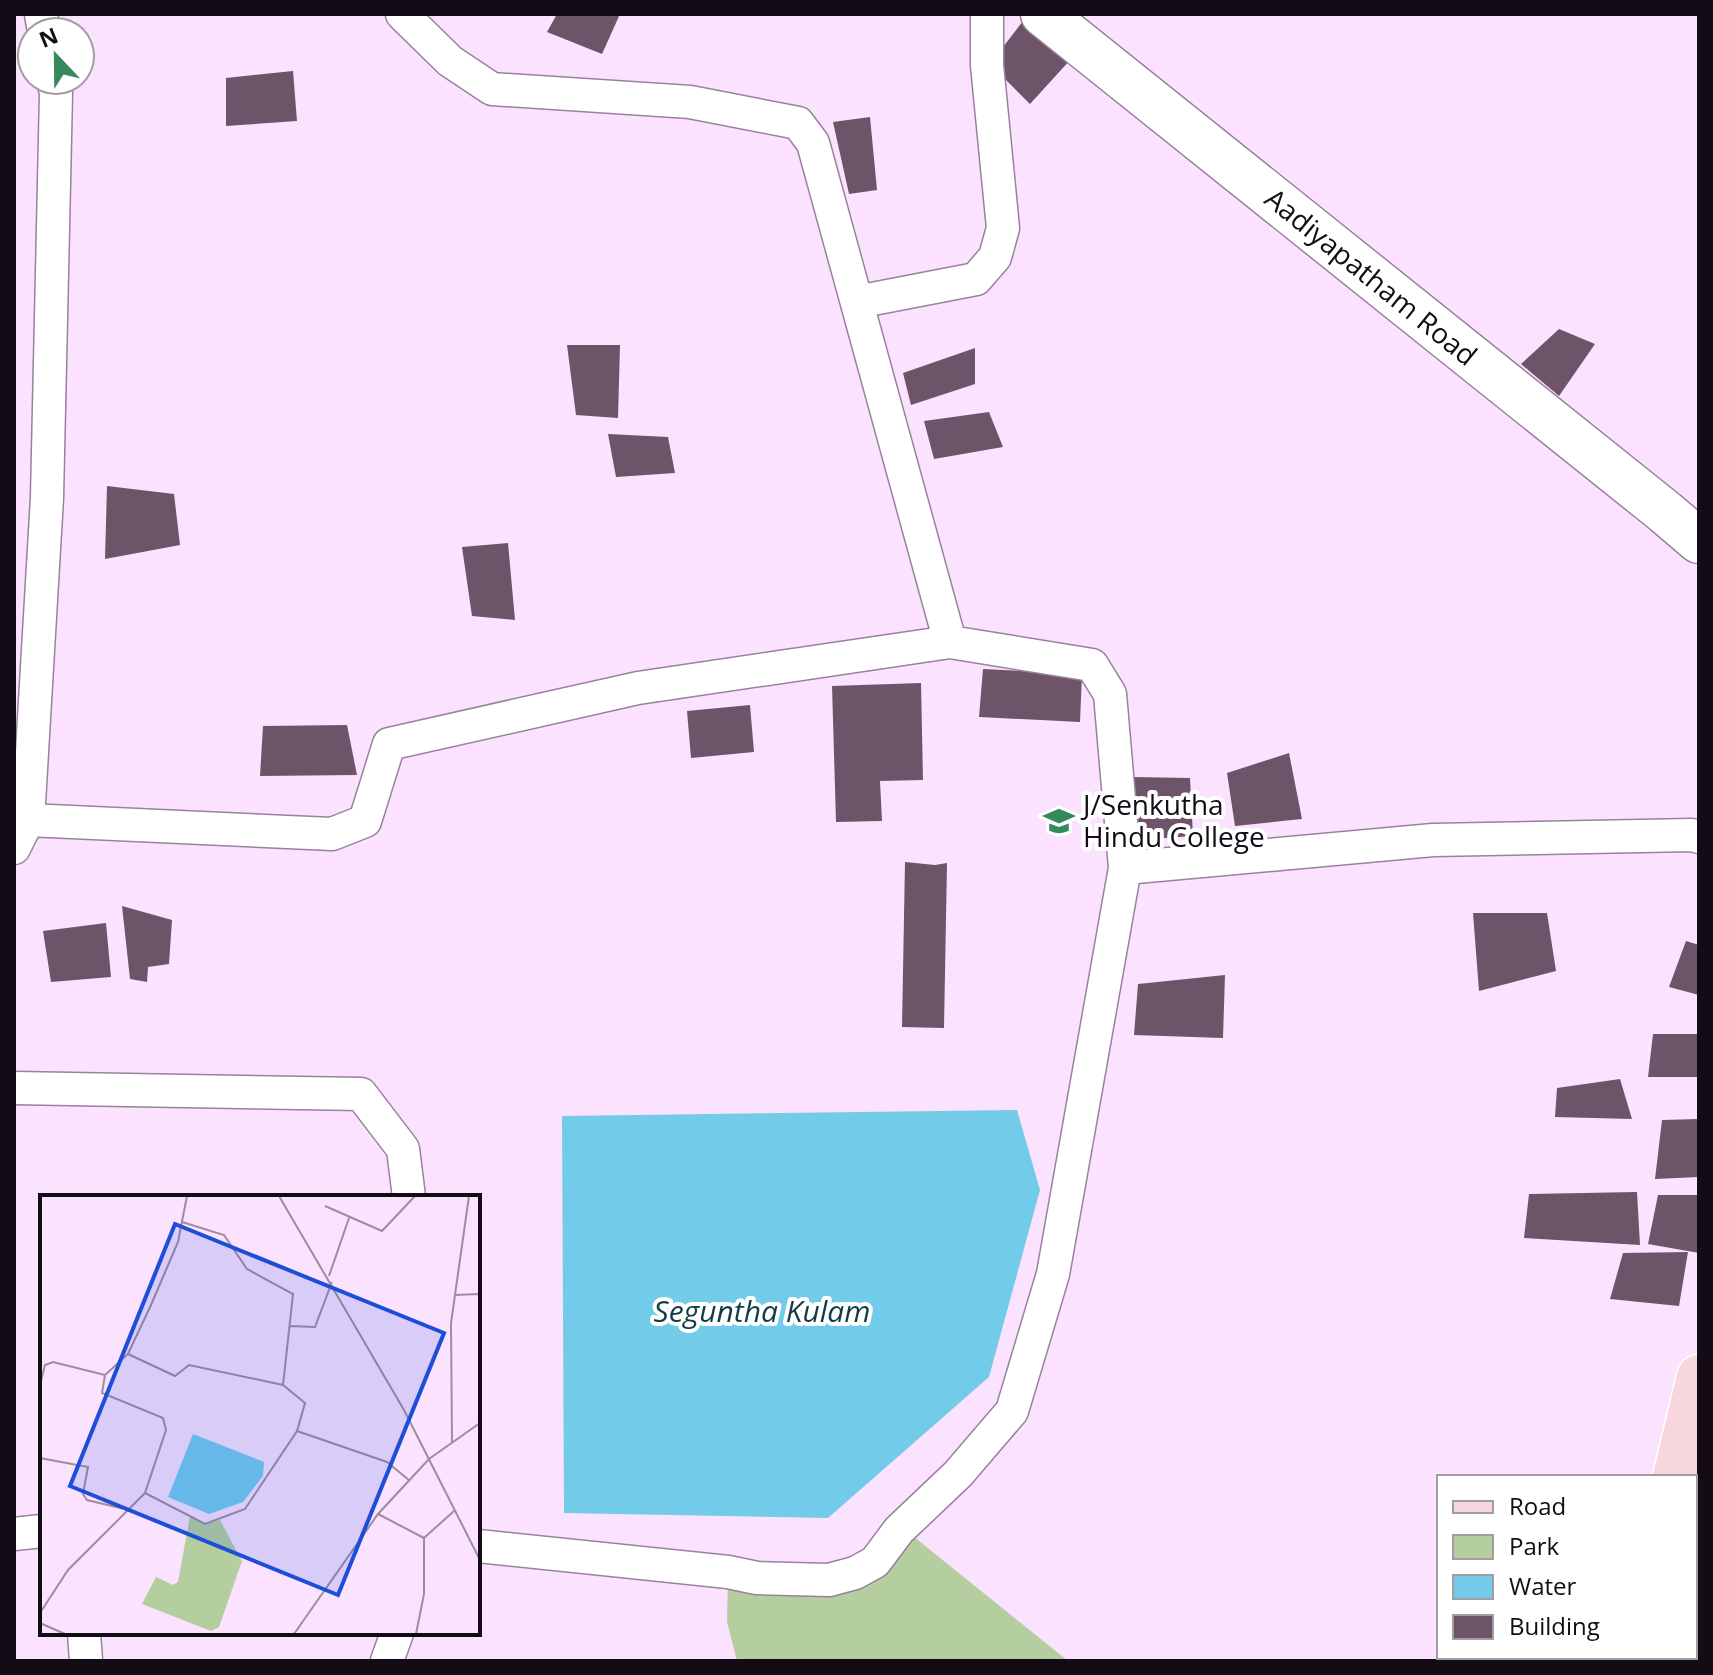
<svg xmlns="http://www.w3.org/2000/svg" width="1713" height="1675" viewBox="0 0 1713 1675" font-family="'Open Sans',sans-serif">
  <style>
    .green { fill: #b4ce9f }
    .water { fill: #73cbea }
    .building { fill: #6d5469 }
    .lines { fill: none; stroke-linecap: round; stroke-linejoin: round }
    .street-casing { stroke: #98829c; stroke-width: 35 }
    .secondary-casing { stroke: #98829c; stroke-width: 47 }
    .primary-casing { stroke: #fff; stroke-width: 47 }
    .street { stroke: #fff; stroke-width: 32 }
    .secondary { stroke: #fff; stroke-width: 44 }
    .primary { stroke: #f7d7dd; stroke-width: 44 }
    .labels { text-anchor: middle; stroke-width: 8; stroke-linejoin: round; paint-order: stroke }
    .street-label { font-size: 28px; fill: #130b15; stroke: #fff }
    .poi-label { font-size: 28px; fill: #130b15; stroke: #fff; text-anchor: start }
    .water-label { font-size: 30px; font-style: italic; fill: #133c49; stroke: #fff }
    .inset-road { fill: none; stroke: #9e8ca1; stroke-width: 2 }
    .view { fill: #1d4ed8; fill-opacity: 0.15; stroke: #1d4ed8; stroke-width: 4 }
    .inset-edge { fill: none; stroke: #130b15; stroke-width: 4 }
  </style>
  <rect width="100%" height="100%" fill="#fbe2ff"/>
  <!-- green -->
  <path class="green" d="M903 1528 1068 1661H737L727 1622 728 1572 830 1580Z"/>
  <!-- water -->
  <path class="water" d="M1017 1110 1040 1190 989 1377 828 1518 564 1513 562 1116Z"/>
  <!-- building -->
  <path class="building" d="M557 14H620L602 54 547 32Z
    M1023 21 1071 59 1030 104 990 64Z
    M293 71 297 121 226 126V78Z
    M870 117 877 190 849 194 833 122Z
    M1559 329 1595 344 1559 396 1521 364Z
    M567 345H620L618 418 576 415Z
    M975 348V384L911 405 903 373Z
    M989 412 1003 447 934 459 924 421Z
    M608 434 668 437 675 473 616 477Z
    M107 486 174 494 180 545 105 559Z
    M508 543 515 620 472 616 462 547Z
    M983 669 1082 674 1080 722 979 717Z
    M921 683 923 780 880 781 882 821 836 822 832 686Z
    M750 705 754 752 691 758 687 711Z
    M347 725 357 775 260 776 263 726Z
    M1289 753 1302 819 1235 826 1227 773Z
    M1133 777 1190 778 1193 836 1136 840Z
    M905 862 935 865 947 863 944 1028 902 1027Z
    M122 906 172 920 169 964 148 967 147 982 130 979Z
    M1473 913H1547L1556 971 1479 991Z
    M106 923 111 977 51 982 43 931Z
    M1686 941 1699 945V995L1669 987Z
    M1225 975 1223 1038 1134 1035 1138 984Z
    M1653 1034H1699V1077H1648Z
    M1620 1079 1632 1119 1555 1117 1557 1088Z
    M1699 1119V1177L1655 1179 1662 1120Z
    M1637 1192 1640 1245 1524 1238 1529 1194Z
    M1658 1195H1699V1253L1648 1244Z
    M1688 1252 1679 1306 1610 1299 1623 1253Z"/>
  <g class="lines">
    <defs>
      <path id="street" d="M41 14 44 32
        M402 14 450 61 492 89 690 102 798 123 813 143 950 642
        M857 302 976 279 995 257 1003 228 987 65V14
        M28 820 332 834 365 821 389 744 638 688 950 642 1092 665 1110 694 1125 868 1053 1274 1012 1411 958 1474 899 1530 875 1562 855 1573 829 1580 757 1578 728 1572 478 1546
        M14 848 28 820 47 498 56 93 53 80
        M1125 868 1433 840 1692 835 1699 837
        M14 1088 361 1094 403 1149 409 1197
        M14 1534 42 1531
        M84 1633 86 1661
        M387 1661 397 1633"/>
      <path id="secondary" d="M1043 14 1665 512 1699 541"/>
      <path id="primary" d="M1675 1477 1699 1377
        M1630 1661 1631 1657"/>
    </defs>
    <!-- street casing -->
    <use href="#street" class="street-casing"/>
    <!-- secondary casing -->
    <use href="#secondary" class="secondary-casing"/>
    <!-- primary casing -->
    <use href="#primary" class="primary-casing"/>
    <!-- street -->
    <use href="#street" class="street"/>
    <!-- secondary -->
    <use href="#secondary" class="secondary"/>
    <!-- primary -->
    <use href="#primary" class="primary"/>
  </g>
  <!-- icons -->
  <defs>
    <symbol id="school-bare" viewBox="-9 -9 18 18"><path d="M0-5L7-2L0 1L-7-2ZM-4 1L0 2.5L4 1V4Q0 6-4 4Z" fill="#36895b" stroke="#fff" stroke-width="2.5" paint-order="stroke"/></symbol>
  </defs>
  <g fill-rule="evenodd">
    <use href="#school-bare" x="1037" y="799" width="44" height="44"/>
  </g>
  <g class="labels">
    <!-- street labels -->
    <g class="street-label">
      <text transform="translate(1371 277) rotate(39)" y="10">Aadiyapatham Road</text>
    </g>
    <!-- poi labels -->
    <g class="poi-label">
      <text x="1083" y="815">J/Senkutha<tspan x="1083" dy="32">Hindu College</tspan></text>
    </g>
    <!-- water labels -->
    <g class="water-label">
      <text x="762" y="1322">Seguntha Kulam</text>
    </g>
  </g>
  <!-- overview -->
  <g transform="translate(40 1195)">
    <rect width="440" height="440" fill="#fbe2ff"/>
    <path d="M150 321 165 329 180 325 202 366 179 432 171 436 102 409 116 382 133 390 138 387Z" fill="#b4ce9f"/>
    <path d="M153 239 224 267 223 281 203 307 169 319 128 302Z" fill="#73cbea"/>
    <path class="inset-road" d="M239 1 364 215 440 365M285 11 342 36 375 1M142 27 184 40 207 74 253 99 243 190M289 81 309 23M414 100 440 99M250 131 275 132 292 87M88 159 135 181 149 170 243 190 265 208 257 236 205 314 165 329 105 298M65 180 88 159 111 110 138 47 147 1M0 190 5 170 13 167 65 180 62 198 123 223 126 235 105 298 28 375 0 418M257 236 347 267 370 286M412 248 411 128 429 1M0 263 48 272 43 299 47 305 89 315M338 319 384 343M0 428 25 439M254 439 338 319 389 264 440 228M376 439 384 399V343L414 316"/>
    <path class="view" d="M135 29 404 138 298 400 30 291Z"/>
    <rect width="440" height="440" class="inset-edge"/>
  </g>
  <!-- border -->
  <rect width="1713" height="1675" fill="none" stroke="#130b15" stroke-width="32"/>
  <!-- legend -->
  <rect x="1437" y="1475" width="260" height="184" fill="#ffffff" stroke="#a19da1" stroke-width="2"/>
  <rect x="1453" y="1501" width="40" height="12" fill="#f7d7dd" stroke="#a19da1" stroke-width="2"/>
  <text x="1509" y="1515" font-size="24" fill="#130b15">Road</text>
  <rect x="1453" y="1535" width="40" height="24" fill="#b4ce9f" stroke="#a19da1" stroke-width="2"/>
  <text x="1509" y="1555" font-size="24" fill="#130b15">Park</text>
  <rect x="1453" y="1575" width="40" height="24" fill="#73cbea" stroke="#a19da1" stroke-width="2"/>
  <text x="1509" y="1595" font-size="24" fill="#130b15">Water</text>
  <rect x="1453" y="1615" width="40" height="24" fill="#6d5469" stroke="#a19da1" stroke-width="2"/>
  <text x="1509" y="1635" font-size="24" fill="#130b15">Building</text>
  <!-- north arrow -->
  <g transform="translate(56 56) rotate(338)"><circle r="38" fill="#ffffff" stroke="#a19da1" stroke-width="2"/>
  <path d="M0-6L14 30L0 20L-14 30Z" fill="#36895b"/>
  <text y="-12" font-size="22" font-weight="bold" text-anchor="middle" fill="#130b15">N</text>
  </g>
</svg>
